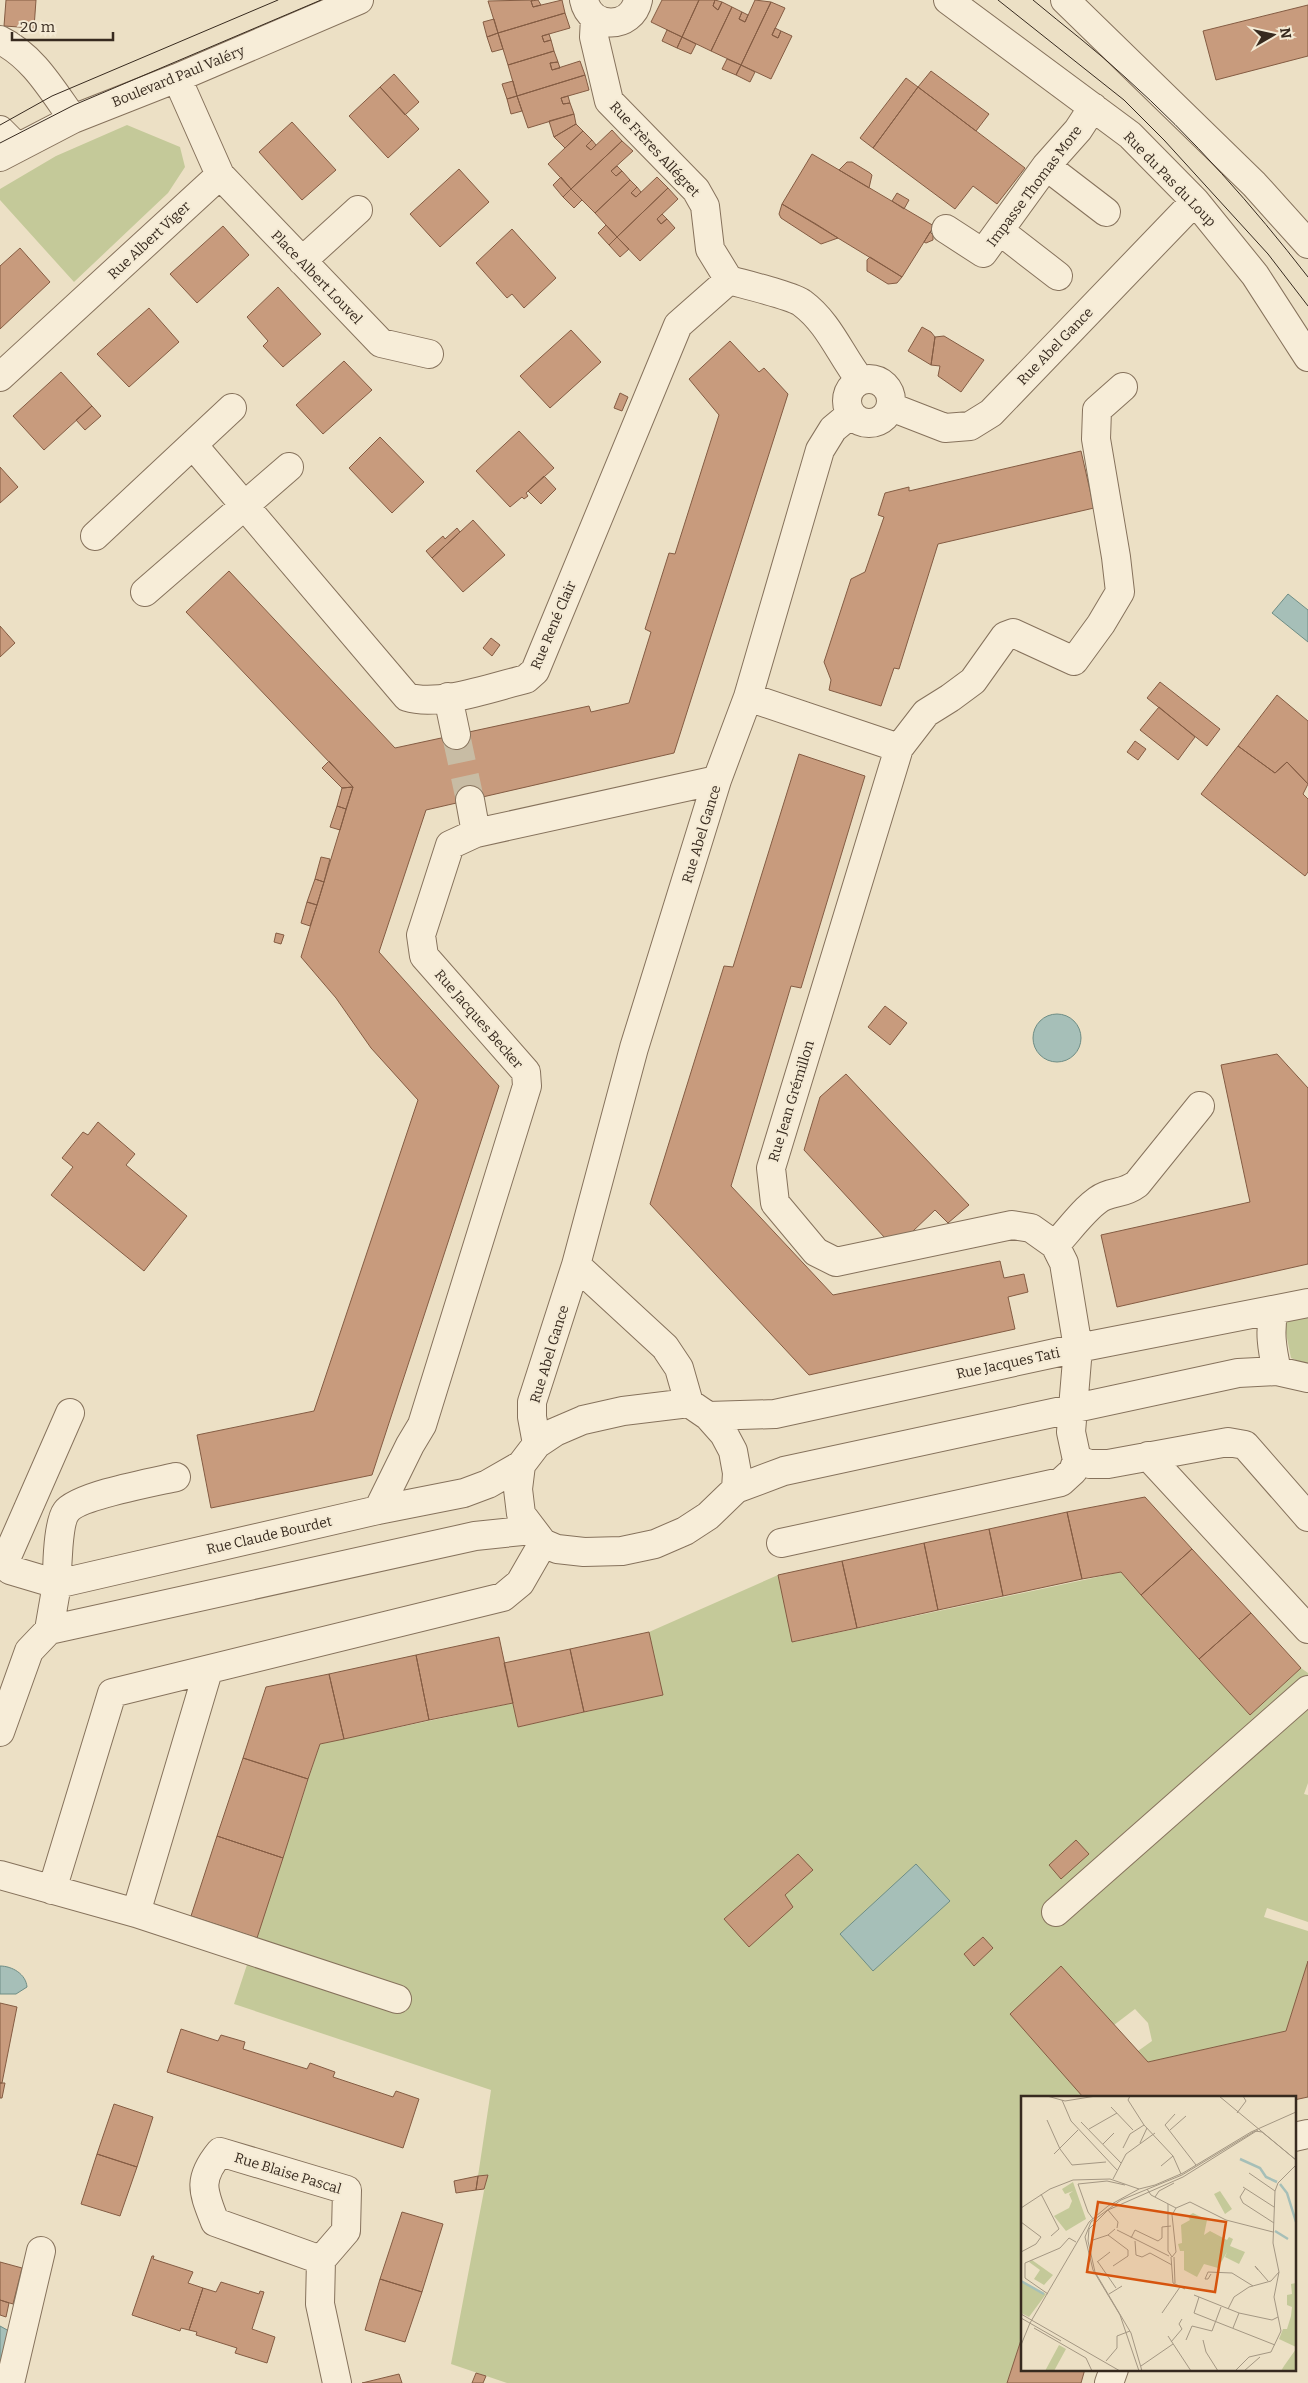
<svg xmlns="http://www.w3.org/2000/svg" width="1308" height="2383" viewBox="0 0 1308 2383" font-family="Bitter,serif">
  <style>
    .green { fill: #c4c999 }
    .water { fill: #a6bfb8; stroke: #6e8d85 }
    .building { fill: #c89b7d; stroke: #845c43 }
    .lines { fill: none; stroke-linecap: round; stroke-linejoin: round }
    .minor-tunnel { stroke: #c8bca4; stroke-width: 28; stroke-dasharray: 28 14; stroke-linecap: butt }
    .minor-casing { stroke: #86725c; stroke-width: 30 }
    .minor { stroke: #f7edd8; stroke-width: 28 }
    .tram { stroke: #372a1f; stroke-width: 1 }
    .labels { text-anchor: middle; stroke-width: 4; stroke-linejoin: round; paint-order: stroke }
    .street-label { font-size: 14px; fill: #372a1f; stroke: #f4ead4 }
    .inset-river { fill: none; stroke: #a6bfb8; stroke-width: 2.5 }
    .inset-road { fill: none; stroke: #a49783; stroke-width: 1 }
    .view { fill: #d6540e; fill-opacity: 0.15; stroke: #d6540e; stroke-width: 2.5 }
    .inset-edge { fill: none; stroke: #372a1f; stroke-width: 2.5 }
  </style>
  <rect width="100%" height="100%" fill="#ece0c5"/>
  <!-- green -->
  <path class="green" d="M127 125 180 147 185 167 168 193 74 282 0 200V189L56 156Z
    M1308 1311V1365L1291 1358 1285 1328 1286 1321Z
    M1121 1572 1250 1715 1301 1668 1308 1673V1783L1304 1794 1308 1795V1922L1267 1908 1264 1917 1308 1931V1961L1286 2031 1148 2062 1138 2051 1152 2041 1148 2023 1135 2009 1114 2025 1061 1967 1083 2097H1022V2337L1007 2383H507L451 2364 487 2175 478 2176 491 2090 234 2004 320 1744 513 1703 518 1727 662 1695 649 1632 778 1575 794 1642Z"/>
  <!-- water -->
  <path class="water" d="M1288 594 1308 610V642L1272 613Z
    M1033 1038a24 24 0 1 1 48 0a24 24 0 1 1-48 0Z
    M916 1864 950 1901 873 1971 840 1934Z
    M0 1966C12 1966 26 1974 27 1987L16 1994H0Z
    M0 2326 9 2331 0 2369Z"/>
  <!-- building -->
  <path class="building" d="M6 0H36L34 28 4 26Z
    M533 0 531 1 533 7 562 0 565 13 498 33 488 1Z
    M538 0 541 5 533 7 531 1Z
    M662 0H699L682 37 651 22Z
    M699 0H715L713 6 718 10 722 2 732 7 711 51 682 37Z
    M715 0 722 2 718 10 713 6Z
    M755 0 771 2 741 65 711 51 732 7 742 12 739 19 745 22Z
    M771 2 785 8 772 35 778 38 781 31 792 36 771 79 741 65Z
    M1308 5V56L1216 80 1203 31Z
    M742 12 748 15 745 22 739 19Z
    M565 13 570 28 542 36 544 42 551 40 554 51 508 65 498 33Z
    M494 19 498 33 487 37 483 22Z
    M775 28 781 31 778 38 772 35Z
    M667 30 682 37 677 48 662 41Z
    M498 33 503 49 492 52 487 37Z
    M549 34 551 40 544 42 542 36Z
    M682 37 696 44 691 54 677 48Z
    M554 51 558 62 550 63 552 70 580 61 585 75 517 96 508 65Z
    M727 59 741 65 736 75 722 69Z
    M558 62 560 68 552 70 550 63Z
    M741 65 755 72 750 82 736 75Z
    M931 71 989 114 976 131 918 87Z
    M394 74 419 102 405 115 380 87Z
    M585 75 589 90 561 98 563 104 570 103 574 114 528 128 517 96Z
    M906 78 918 87 873 148 860 138Z
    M513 81 517 96 507 99 502 84Z
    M380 87 419 129 388 158 349 116Z
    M918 87 1025 168 997 204 973 186 955 209 873 148Z
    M517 96 522 111 511 114 507 99Z
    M568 96 570 103 563 104 561 98Z
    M574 114 576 124 554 137 549 121Z
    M292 122 336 170 302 200 259 152Z
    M576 124 583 131 565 148 554 137Z
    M612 130 622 141 571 189 548 164 583 131 592 140 586 146 591 150Z
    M592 140 596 145 591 150 586 146Z
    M622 141 633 151 611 171 616 176 622 171 630 180 595 213 571 189Z
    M812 154 934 226 902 277 782 204Z
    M847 162H852L870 173 872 175 869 188 839 170Z
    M617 166 622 171 616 176 611 171Z
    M459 169 489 202 440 247 410 214Z
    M561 177 571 189 563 197 553 185Z
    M657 177 668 188 617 237 595 213 630 180 637 187 631 193 636 197Z
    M637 187 641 192 636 197 631 193Z
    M668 188 678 199 657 219 661 224 667 219 675 228 640 261 617 237Z
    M571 189 582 200 574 208 563 197Z
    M897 193 909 200 904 209 892 201Z
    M782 204 816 224 838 238 821 244 781 218 779 214Z
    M662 214 667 219 661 224 657 219Z
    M606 225 617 237 609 245 598 233Z
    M223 226 249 255 197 303 170 274Z
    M512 229 556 278 524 308 512 294 507 298 476 263Z
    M930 232 933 235V240L926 243 924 242Z
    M617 237 629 249 620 257 609 245Z
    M20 248 50 282 0 329V266Z
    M870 257 902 277 897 283 888 284 867 271V260Z
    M278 287 321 334 283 367 263 346 268 341 247 317Z
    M149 308 179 342 129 387 97 354Z
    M922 327 931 332 935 337 931 365 908 351Z
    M571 330 601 362 550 408 520 376Z
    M944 336 984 360 961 392 938 376 940 366 931 365 935 337Z
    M730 341 759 372 764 368 788 394 674 753 426 810 379 952 499 1086 372 1475 211 1508 197 1435 314 1411 418 1100 371 1048 336 998 301 957 353 787 186 612 229 571 395 748 589 706 591 712 629 703 651 632 645 629 669 553 675 554 719 415 689 379Z
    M344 361 372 390 323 434 296 405Z
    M61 372 92 406 44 450 13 416Z
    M620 393 628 397 622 411 614 408Z
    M92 406 101 416 85 430 76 420Z
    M519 431 554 468 526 493 528 496 524 499 522 497 510 507 476 471Z
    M380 437 424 482 392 513 349 468Z
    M1081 451 1094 508 938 544 899 669 894 668 881 706 829 690 831 680 824 662 851 579 865 572 884 517 878 515 885 493 909 487V491Z
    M0 467 18 487 0 503Z
    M544 476 556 489 541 504 528 491Z
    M473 520 505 555 463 592 432 558Z
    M457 528 460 532 432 558 426 551 443 536 445 539Z
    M0 626 15 643 0 657Z
    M491 638 500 645 492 656 483 648Z
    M1160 682 1220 729 1207 746 1147 698Z
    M1277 695 1308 721V784L1287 762 1275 773 1238 746Z
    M1159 707 1195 737 1178 760 1140 730Z
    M1135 741 1146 749 1138 760 1127 752Z
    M1238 746 1275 773 1287 762 1308 784 1303 794 1308 799V872L1305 876 1201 794Z
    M799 754 865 776 801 988 791 986 731 1186 833 1295 1000 1261 1004 1278 1024 1274 1028 1292 1008 1297 1015 1329 809 1375 650 1204 724 966 733 967Z
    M329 761 353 787 342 788 322 768Z
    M353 787 346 809 337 806 342 788Z
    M337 806 346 809 340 830 330 827Z
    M321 857 330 859 324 882 315 879Z
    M315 879 324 882 317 905 307 902Z
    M307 902 317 905 310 926 301 923Z
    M276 933 284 935 281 944 274 942Z
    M885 1006 907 1023 890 1045 868 1027Z
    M1277 1054 1308 1088V1264L1117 1307 1101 1235 1250 1202 1221 1065Z
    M846 1074 969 1205 948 1223 935 1210 912 1232 885 1238 804 1150 820 1097Z
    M98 1122 135 1154 126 1165 187 1216 144 1271 51 1195 73 1167 62 1158 83 1132 88 1135Z
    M1145 1497 1192 1549 1141 1595 1121 1572 1082 1579 1067 1512Z
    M1067 1512 1082 1579 1003 1596 989 1529Z
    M989 1529 1003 1596 938 1610 924 1543Z
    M924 1543 938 1610 857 1628 842 1561Z
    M1192 1549 1251 1613 1199 1659 1141 1595Z
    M842 1561 857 1628 792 1642 778 1575Z
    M1251 1613 1301 1668 1250 1715 1199 1659Z
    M649 1632 663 1695 584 1712 570 1649Z
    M499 1637 513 1703 429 1720 416 1655Z
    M570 1649 584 1712 518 1727 504 1663Z
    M416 1655 429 1720 344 1739 329 1674Z
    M329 1674 344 1739 320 1744 308 1779 243 1758 266 1687Z
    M243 1758 308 1779 283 1858 217 1836Z
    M217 1836 283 1858 257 1938 191 1916Z
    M1076 1840 1089 1854 1061 1879 1049 1865Z
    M798 1854 813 1870 785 1895 793 1907 749 1947 724 1919Z
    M983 1937 993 1948 974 1966 964 1954Z
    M1308 1961V2097L1294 2100V2097H1083L1010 2014 1061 1966 1148 2062 1286 2031Z
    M0 2003 17 2007 2 2083H0Z
    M181 2029 218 2041 221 2035 245 2042 243 2049 307 2069 310 2063 335 2072 333 2077 393 2097 396 2091 419 2099 403 2148 167 2072Z
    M0 2083H5L2 2098H0Z
    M114 2104 153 2117 137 2167 97 2154Z
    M97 2154 137 2167 120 2216 81 2204Z
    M488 2175 484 2189 476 2190 478 2176Z
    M478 2176 476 2190 456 2193 454 2181Z
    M402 2212 443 2224 422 2292 380 2279Z
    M152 2256H154L153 2259 193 2272 188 2283 203 2288 189 2330 181 2328 180 2331 132 2315Z
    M0 2262 22 2268 13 2304 0 2300Z
    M380 2279 422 2292 405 2342 365 2330Z
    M221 2282 259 2294 260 2291 264 2292 252 2329 275 2337 267 2363 235 2353 237 2348 196 2335 197 2332 189 2330 203 2288 216 2292Z
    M0 2300 9 2303 6 2317 0 2315Z
    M1022 2337V2369H1085L1081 2383H1007Z
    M476 2373 486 2376 483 2383H472Z
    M399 2374 402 2383H362Z"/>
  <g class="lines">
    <!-- minor-tunnel -->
    <path class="minor-tunnel" d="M456 735 470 800"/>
    <defs>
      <path id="minor" d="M584 0C590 30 632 30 638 0
        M948 0 1130 135 1195 201 1255 275 1308 357
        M1065 0 1254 184 1308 244
        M595 18 594 37 609 101 696 190 705 206 710 249 729 280C743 284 793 296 802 303 829 323 840 354 860 380
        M0 40C33 56 52 90 73 119
        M177 78 220 175 381 343 429 354
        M0 130 17 147
        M0 157 73 119 177 78 359 0
        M1046 166 1106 212
        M946 229 983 253 1046 166 1078 130 1093 107
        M1000 231 1058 276
        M302 261 358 210
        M0 377 220 175
        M847 401a22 22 0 1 1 44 0a22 22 0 1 1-44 0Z
        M891 407 945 428 970 426 991 413 1195 201
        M193 445 407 697C439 707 493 687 526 679L535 671 678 325 729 280
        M95 536 232 408
        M145 592 289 467
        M448 697 456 735
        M748 697 899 748
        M470 800 476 833
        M1055 1245C1068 1232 1089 1202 1105 1196 1118 1191 1125 1193 1137 1184L1200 1106
        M576 1265 665 1347 679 1368 689 1403
        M1274 1310C1269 1331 1272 1349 1277 1371
        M70 1413 6 1559 10 1570 57 1584C57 1568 58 1523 66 1512 77 1496 154 1482 176 1477
        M708 1416 775 1414 1078 1348 1308 1303
        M537 1444 532 1417V1402L576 1265 634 1048 717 780 748 697 820 450 833 429 851 414
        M1148 1456 1308 1629
        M1077 1460 1090 1464H1108L1228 1442 1245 1445 1308 1517
        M736 1489 737 1473 733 1451 724 1434 708 1416 689 1403 623 1411 583 1420 555 1432 537 1444 521 1465 518 1489 521 1514 543 1543 557 1549 584 1552 622 1551 655 1544 685 1531 708 1516 736 1489 784 1471 1238 1373 1277 1371 1308 1378
        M378 1510 410 1445 422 1425 527 1086 526 1072 424 956 421 935 450 845 476 833 717 780
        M781 1543 1061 1482 1073 1471 1077 1460 1071 1432 1078 1348 1064 1263 1055 1245 1031 1228 1012 1225 836 1262 816 1252 775 1203 771 1168 899 748 926 713 950 698 973 681 1005 636 1013 633 1074 661 1101 624 1120 592 1116 557 1096 439 1097 410 1123 387
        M49 1630 57 1584 378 1510 464 1493 488 1484 521 1465
        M0 1732 29 1651 49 1630 475 1536 532 1530
        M0 1875 136 1913 397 1999
        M52 1890 112 1693 503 1597 520 1583 543 1543
        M1056 1912 1308 1690
        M136 1913 208 1671
        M1294 2137 1308 2134
        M321 2260 215 2222C203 2191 197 2180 220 2152L347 2190 346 2231 321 2260 320 2304 337 2383
        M10 2383 41 2251
        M1109 2383 1114 2369"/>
    </defs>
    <!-- minor casing -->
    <use href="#minor" class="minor-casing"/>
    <!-- minor -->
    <use href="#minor" class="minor"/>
    <!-- tram -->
    <path class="tram" d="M998 0 1124 100 1164 140 1268 254 1308 306
      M1033 0C1064 26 1096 50 1126 78 1193 138 1253 206 1308 277
      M0 125 52 96 278 0
      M0 143 74 105 321 0"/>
  </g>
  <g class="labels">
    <!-- street labels -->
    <g class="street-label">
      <text transform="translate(178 76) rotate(-22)" y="5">Boulevard Paul Valéry</text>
      <text transform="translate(655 149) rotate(47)" y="5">Rue Frères Allégret</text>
      <text transform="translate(1170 179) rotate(46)" y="5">Rue du Pas du Loup</text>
      <text transform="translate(1034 186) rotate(-53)" y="5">Impasse Thomas More</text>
      <text transform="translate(149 240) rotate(-43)" y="5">Rue Albert Viger</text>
      <text transform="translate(317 277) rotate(46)" y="5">Place Albert Louvel</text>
      <text transform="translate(1055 346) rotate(-46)" y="5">Rue Abel Gance</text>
      <text transform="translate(553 625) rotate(-67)" y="5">Rue René Clair</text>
      <text transform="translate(701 834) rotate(-73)" y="5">Rue Abel Gance</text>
      <text transform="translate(479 1019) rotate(49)" y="5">Rue Jacques Becker</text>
      <text transform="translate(791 1101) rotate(-73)" y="5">Rue Jean Grémillon</text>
      <text transform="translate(549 1354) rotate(-73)" y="5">Rue Abel Gance</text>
      <text transform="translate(1008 1363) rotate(-12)" y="5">Rue Jacques Tati</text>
      <text transform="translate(269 1535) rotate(-13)" y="5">Rue Claude Bourdet</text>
      <text transform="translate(288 2173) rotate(17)" y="5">Rue Blaise Pascal</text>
    </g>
  </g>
  <!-- overview -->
  <g transform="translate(1021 2096)">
    <rect width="275" height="275" fill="#ece0c5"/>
    <path d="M52 86 65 123 45 135 33 120 48 112 51 105 48 98 52 95 44 98 41 93ZM199 95 211 113 204 118 193 98ZM172 117 186 124 183 139 189 135 206 144 208 141 212 143 209 150 224 156 218 168 204 161 206 156 197 172 183 168 176 181 163 174V155H159L157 148 161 147 160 129 169 124 167 120ZM11 164 32 179 23 189 13 183 19 174 8 166ZM0 185 25 198 8 221 0 217ZM275 187V251L258 243 262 233H266L270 220 271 211 266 209V199L271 198 270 188ZM38 249 45 253 33 275H24ZM275 253V275H260L263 270Z" fill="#c4c999"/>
    <path class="inset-river" d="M219 63 239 72 245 81 256 86M259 88 266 97 275 126M254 135 267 143M0 185 23 198"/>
    <path class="inset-road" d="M26 0 44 5 75 0M109 0 107 4 123 29 152 60 160 78M198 0 275 64M41 4 50 25 96 74M90 11 112 34M216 17 225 5 222 0M154 18 144 29 175 69M26 24 39 53 51 69 85 66M60 26 100 67M68 33 96 17M149 34 165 20M119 47 126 32M82 48 93 37M102 52 109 38 123 29M33 58 57 34M140 70 152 60M228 77 254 95M92 83 105 58 134 37M222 91 253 111M126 93 130 99 155 112 169 106 205 124 252 136M224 93 219 101 222 107 253 127M20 98 38 133 30 140M134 101 138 95 153 87M147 108V155L151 161 155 156 151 119 155 112M0 112 29 93 52 84 89 83 118 93 134 89 162 77 230 36 275 16M87 114 97 126 96 132M72 123 67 116 57 88 86 85 104 89M0 126 20 141 15 148 0 156M96 134 148 160M87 139 107 154V160L92 170M110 142 114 134 137 145 141 142V131L150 130M72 144 87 139 94 133M114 145 115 159 121 161 129 157 151 169M150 161 152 187 164 193M153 161 154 187M76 166 89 156M77 166 95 192M237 174 234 170 247 185M190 178 187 183H184L187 176 211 177 232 190M27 198 4 182V167L39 152 48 142 55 146M88 198 101 190M173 199 218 217 251 224 257 221M178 201 173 217 254 249M207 213 213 201 228 191 250 185 258 176M141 217 159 191M0 218 99 275M0 222 40 245M13 232 65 262 71 275M212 232 218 217M147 240 170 275M165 244 171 230 191 235 200 211M182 244 185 256 197 275M150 246 161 233 158 228 161 223M0 249 9 227 68 126 87 110 118 93M85 265 96 252V240L109 235M120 270 152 248M118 275 99 219 72 174 64 141 70 126 100 104 161 79 234 35 241 36 275 64M121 275 110 237 74 176 67 145 68 133 87 114 162 81 237 34M214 275 228 261 250 256 260 235 253 201 258 176 252 147 254 95 257 87 275 69M223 275 239 261"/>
    <path class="view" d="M77 106 205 126 194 196 66 176Z"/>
    <rect width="275" height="275" class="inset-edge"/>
  </g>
  <!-- north arrow -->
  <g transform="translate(1273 35) rotate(81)" stroke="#f4ead4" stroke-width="4" paint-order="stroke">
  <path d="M0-4L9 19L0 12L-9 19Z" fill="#372a1f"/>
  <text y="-8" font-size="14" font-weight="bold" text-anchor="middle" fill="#372a1f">N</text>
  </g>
  <!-- scale -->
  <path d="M12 32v8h101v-8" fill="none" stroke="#372a1f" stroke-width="2.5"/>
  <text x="20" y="32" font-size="15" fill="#372a1f" stroke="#f4ead4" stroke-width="4" paint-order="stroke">20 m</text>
</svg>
